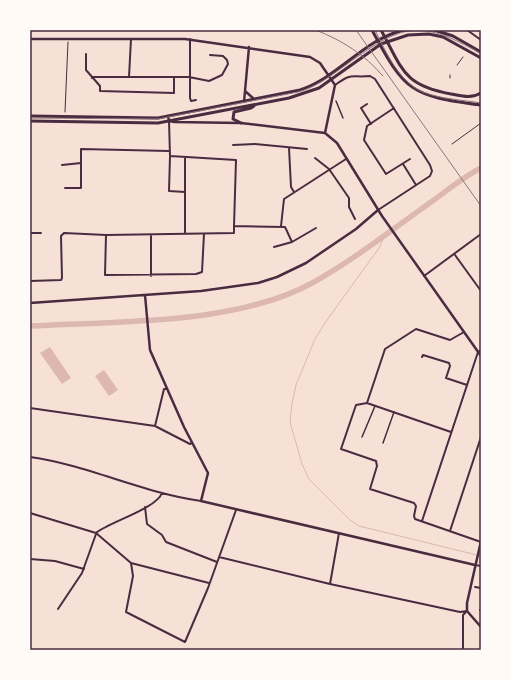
<svg xmlns="http://www.w3.org/2000/svg" width="511" height="680" viewBox="0 0 511 680" font-family="'Fira Sans',sans-serif">
  <style>
    .water { fill: #dcb8b0 }
    .lines { fill: none; stroke-linecap: round; stroke-linejoin: round }
    .stream { stroke: #dcb8b0; stroke-width: 1 }
    .river { stroke: #dcb8b0; stroke-width: 5.5 }
    .service { stroke: #4a2c40; stroke-width: 1 }
    .pedestrian { stroke: #4a2c40; stroke-width: 1.5 }
    .minor { stroke: #4a2c40; stroke-width: 2 }
    .tertiary { stroke: #4a2c40; stroke-width: 2.5 }
    .secondary { stroke: #4a2c40; stroke-width: 3 }
    .primary { stroke: #4a2c40; stroke-width: 3 }
    .tram { stroke: #8f747c; stroke-width: 1 }
    .rail { stroke: #8f747c; stroke-width: 1 }
    .neatline { fill: none; stroke: #4a2c40; stroke-width: 1.5 }
  </style>
  <rect width="100%" height="100%" fill="#f7e1d7"/>
  <!-- water -->
  <path class="water" d="M50 347 71 378 62 384 40 353Z
    M104 370 118 390 109 396 95 376Z"/>
  <g class="lines">
    <!-- stream -->
    <path class="stream" d="M385 235 379 248 327 320 315 339 296 385 292 404 290 422 302 464 309 479 350 520 359 526 481 556"/>
    <!-- river -->
    <path class="river" d="M30 326C117 321 238 325 314 282 355 259 393 229 431 202 448 190 463 177 481 168"/>
    <!-- service -->
    <path class="service" d="M457 65 463 57
      M450 78V75
      M65 112 68 42
      M452 144 481 123"/>
    <!-- pedestrian -->
    <path class="pedestrian" d="M336 101 343 118
      M362 437 375 406
      M383 443 394 412"/>
    <!-- minor -->
    <path class="minor" d="M467 30 481 40
      M190 39V98L191 101 196 100
      M86 54V70L100 86V91L174 93V77
      M129 77 131 39
      M92 78 93 77H189L209 81 222 75 228 64 227 60 223 56 210 55
      M335 85C353 72 350 78 370 76L375 79 430 165 432 171 430 176 378 210
      M367 104 361 108 371 124
      M394 108 367 126 364 140 386 174 410 159
      M169 121 170 156 169 191 185 192
      M233 145 255 144 307 149
      M289 148 291 187 294 192
      M170 156 236 160 234 226
      M315 158 329 169 349 198V207L355 219
      M403 164 416 185
      M62 165 81 163
      M65 188H81V149L169 151
      M281 226 284 199 346 159
      M30 233H41
      M185 233V158
      M106 235 105 275 196 274 202 272 204 234
      M274 247 292 242 316 228
      M455 255 481 291
      M151 276V235
      M424 276 481 234
      M30 281 61 280 62 278 61 236 64 233 106 235 234 233V226L285 227 292 242
      M422 357 423 355 449 363 450 366 446 378 467 385
      M367 403 356 405 341 449 376 461 377 466 370 489 414 503 416 506 414 516 415 519 481 542
      M30 408 155 426 190 444 192 443
      M155 426 164 389H167
      M451 432 367 403 385 349 416 329 450 340 464 332
      M30 457C88 465 142 493 201 501
      M145 507 147 524 162 535 166 542 217 562
      M30 513 96 533 131 563 209 583
      M422 521 478 352 481 350
      M450 531 481 437
      M96 533C109 522 156 509 162 493
      M219 557 330 584 460 612 467 611
      M30 559 55 561 84 569
      M131 563 133 576 126 612 185 642 208 588 236 510
      M475 565 481 566
      M330 584 339 533
      M475 587 481 588
      M58 609 82 573 96 534
      M480 610 481 611
      M463 650V615L466 612"/>
    <!-- tertiary -->
    <path class="tertiary" d="M30 39H185L310 57 320 63 335 85 325 133
      M245 91 254 99
      M244 102 249 47
      M168 116 169 121 174 122 241 123 325 133 337 143 382 216 481 356
      M145 295 150 350 184 427 208 473 201 501 475 565
      M30 303 201 291 258 283 277 277 306 263 356 229 378 210
      M481 541 467 603V611L481 627"/>
    <!-- secondary -->
    <path class="secondary" d="M434 30 453 36 481 52
      M30 116 158 118 300 90C339 77 364 39 404 30
      M30 121 158 123 289 98 319 88 381 44 408 35 429 34 443 37 481 58
      M241 123 233 119 234 112 251 108 254 106"/>
    <!-- primary -->
    <path class="primary" d="M372 30C405 92 411 96 481 105
      M381 30C403 70 403 85 451 94 462 96 471 99 481 93"/>
    <!-- tram -->
    <path class="tram" d="M375 30C386 52 399 82 423 92 441 99 462 100 481 103
      M30 118 158 119 298 92C316 87 329 77 343 67 400 26 417 16 481 54"/>
    <!-- rail -->
    <path class="rail" d="M316 30C343 41 364 54 383 76
      M356 30 481 206"/>
  </g>
  <!-- border -->
  <rect width="511" height="680" fill="none" stroke="#fffaf5" stroke-width="62"/>
  <rect x="31" y="31" width="449" height="618" class="neatline"/>
</svg>
